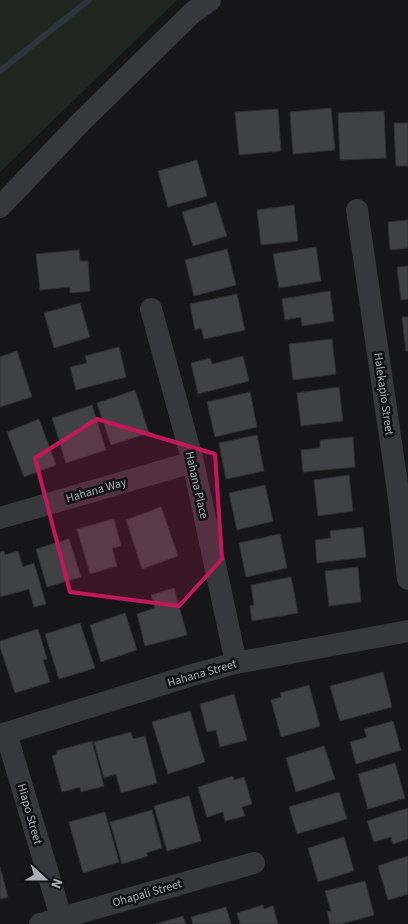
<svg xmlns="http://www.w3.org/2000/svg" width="408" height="924" viewBox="0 0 408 924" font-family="'Source Sans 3',sans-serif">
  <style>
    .green { fill: #1e261f }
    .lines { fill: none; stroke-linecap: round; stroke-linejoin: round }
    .stream { stroke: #2c353c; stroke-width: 6 }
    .building { fill: #404145; stroke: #303034 }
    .street { stroke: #37383d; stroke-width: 22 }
    .marked { fill: #c2185b; fill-opacity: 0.2; stroke: #c2185b; stroke-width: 4; stroke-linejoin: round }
    .labels { text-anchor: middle; stroke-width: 5; stroke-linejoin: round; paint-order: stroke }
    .street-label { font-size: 12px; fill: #a8adb8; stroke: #111113 }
  </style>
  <rect width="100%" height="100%" fill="#161618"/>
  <!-- green -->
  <path class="green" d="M0 0H177L0 172Z"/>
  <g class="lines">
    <!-- stream -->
    <path class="stream" d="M0 71 89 0"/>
  </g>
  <!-- building -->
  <path class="building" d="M331 108 335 150 293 154 290 112Z
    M278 109 281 151 239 155 235 112Z
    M384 111 386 158 340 160 338 113Z
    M394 123H408V166H396Z
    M197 160 207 196 168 207 158 171Z
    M216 202 227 236 193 246 182 212Z
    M294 205 298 241 261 245 257 210Z
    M408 220V248L390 250 388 222Z
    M316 247 321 281 279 288 273 254Z
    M227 249 236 285 194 296 185 260Z
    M79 250 80 261H88L90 291 70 293V287L40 290 36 254Z
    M408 266V299L401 300 397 267Z
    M330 291 334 321 302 326 301 317 285 320 282 299Z
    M237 294 245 330 204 339 201 328 195 330 190 304Z
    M80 303 90 337 54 348 44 313Z
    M402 317H408V351H406Z
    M332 339 336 374 293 380 289 344Z
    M119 347 126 377 76 390 70 367 87 363 85 356Z
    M17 351 32 397 0 407V357Z
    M243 356 249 381 198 394 191 363 210 358 212 364Z
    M339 387 343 421 301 426 297 393Z
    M135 390 149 433 111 445 97 403Z
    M250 392 257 427 215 437 207 402Z
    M92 405 106 450 66 463 52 418Z
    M39 419 56 465 24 477 7 432Z
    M257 435 264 471 226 479 219 443Z
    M353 437 355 467 303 472 301 450 320 448V440Z
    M349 475 353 511 318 516 314 480Z
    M265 485 273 521 237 530 229 493Z
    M161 507 178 556 142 569 126 520Z
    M114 519 121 546 112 548 117 566 90 574 77 529Z
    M363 527 366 557 317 563 315 540 331 538 330 531Z
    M280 534 287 568 246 577 239 543Z
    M69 539 81 577 47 587 36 549Z
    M4 551 5 555 18 551 23 567 34 563 46 604 34 607 29 589 0 597V552Z
    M358 567 361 602 329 606 325 571Z
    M291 577 298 613 252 621 250 606 254 605 251 585Z
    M174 588 187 635 145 646 137 614 155 608 151 595Z
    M125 613 137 650 101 662 90 625Z
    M80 623 95 668 59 679 45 634Z
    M38 629 47 659 43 660 50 682 15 693 0 647V641Z
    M383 672 392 707 340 721 330 686Z
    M309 685 320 726 281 737 271 700 281 697 280 693Z
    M234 694 247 740 220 747 216 730 207 732 200 704Z
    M190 711 205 762 168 774 152 722Z
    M393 721 401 750 356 764 350 742 367 737 364 729Z
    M131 732 133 739 145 736 157 783 121 793 116 774 104 778 94 742Z
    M92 741 104 786 81 792 80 787 62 792 52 756 57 754 56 751Z
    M324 746 335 779 296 792 286 758Z
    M395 763 405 798 368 809 358 774Z
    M233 776 234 780 244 777 252 804 242 807 245 816 225 821 223 812 207 817 198 787Z
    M339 792 347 819 297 834 289 807Z
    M189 796 201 841 167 851 154 806Z
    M408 808V839L393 844 391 837 374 842 367 821Z
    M152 810 162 848 146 853 148 856 122 864 110 822Z
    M105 812 119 862 83 873 69 822Z
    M344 837 354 871 318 882 308 848Z
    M408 856V894L388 900 378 866Z
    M0 867 8 897 0 899Z
    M365 881 374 915 341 924H330L327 912 331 911 325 891Z
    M263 905 264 909 273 906 278 924H240L237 913Z
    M226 907 231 924H193L191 917Z
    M183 916 186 924H156Z"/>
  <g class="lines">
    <!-- street -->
    <path class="street" d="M0 207 80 123 192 13 210 0
      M357 210 398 491 408 579
      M151 309 193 462 236 663
      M0 518 193 462
      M6 733 63 924
      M0 735 192 675 236 663 408 631
      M40 924 254 863"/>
  </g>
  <!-- marked area -->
  <path class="marked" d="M97 419 215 454 222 559 179 606 70 592 35 458Z"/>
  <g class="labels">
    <!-- street labels -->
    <g class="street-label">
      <text transform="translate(384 394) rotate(82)" y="4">Halekapio Street</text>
      <text transform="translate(197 485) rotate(77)" y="4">Hahana Place</text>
      <text transform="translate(96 490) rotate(-16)" y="4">Hahana Way</text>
      <text transform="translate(202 673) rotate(-16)" y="4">Hahana Street</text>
      <text transform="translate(30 814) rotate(74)" y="4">Hiapo Street</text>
      <text transform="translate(147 893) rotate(-16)" y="4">Ohapali Street</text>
    </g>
  </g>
  <!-- north arrow -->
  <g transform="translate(45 879) rotate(111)" stroke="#111113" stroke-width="4" paint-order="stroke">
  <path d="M0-4L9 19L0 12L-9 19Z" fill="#a8adb8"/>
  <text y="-8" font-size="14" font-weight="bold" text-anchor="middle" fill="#a8adb8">N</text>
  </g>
</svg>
